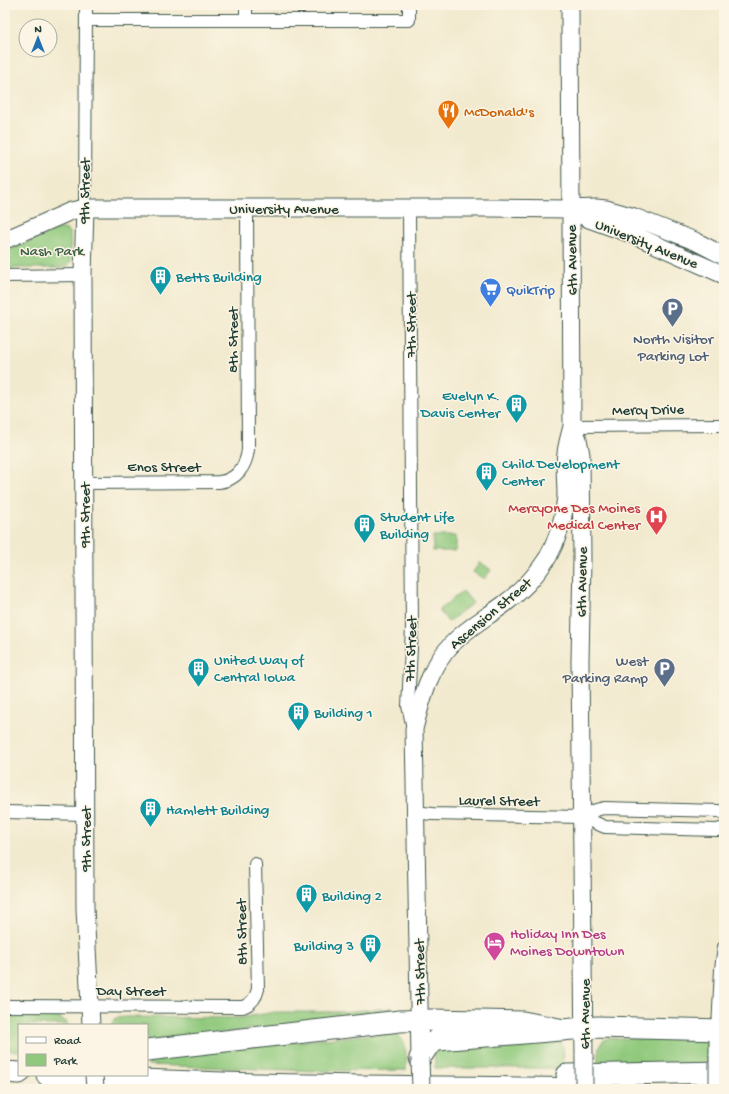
<svg xmlns="http://www.w3.org/2000/svg" width="729" height="1094" viewBox="0 0 729 1094" font-family="'Gochi Hand',sans-serif">
  <style>
    .green { fill: #90c97d; stroke: #588358 }
    .lines { fill: none; stroke-linecap: round; stroke-linejoin: round }
    .street-casing { stroke: #3f574b; stroke-width: 14 }
    .secondary-casing { stroke: #3f574b; stroke-width: 19 }
    .highway-casing { stroke: #3f574b; stroke-width: 23 }
    .street { stroke: #fff; stroke-width: 12 }
    .secondary { stroke: #fff; stroke-width: 17 }
    .highway { stroke: #fff; stroke-width: 21 }
    .secondary-bridge-casing { stroke: #3f574b; stroke-width: 19; stroke-linecap: butt }
    .secondary-bridge { stroke: #fff; stroke-width: 17 }
    .labels { text-anchor: middle; stroke-width: 3; stroke-linejoin: round; paint-order: stroke }
    .food-label { font-size: 15px; fill: #c56008; stroke: #fcf5e5; text-anchor: start }
    .street-label { font-size: 15px; fill: #1f3d34; stroke: #fcf5e5 }
    .park-label { font-size: 15px; fill: #3b6046; stroke: #fcf5e5 }
    .culture-label { font-size: 15px; fill: #0d838f; stroke: #fcf5e5; text-anchor: start }
    .shop-label { font-size: 15px; fill: #366cbe; stroke: #fcf5e5; text-anchor: start }
    .service-label { font-size: 15px; fill: #4e5e75; stroke: #fcf5e5 }
    .health-label { font-size: 15px; fill: #be3a42; stroke: #fcf5e5; text-anchor: end }
    .hotel-label { font-size: 15px; fill: #b23c85; stroke: #fcf5e5; text-anchor: start }
  </style>
  <rect width="100%" height="100%" fill="#fcf5e5"/>
  <filter id="ink" filterUnits="userSpaceOnUse"><feTurbulence type="fractalNoise" baseFrequency=".025" numOctaves="2"/><feDisplacementMap in="SourceGraphic" scale="8" xChannelSelector="R" yChannelSelector="G"/><feConvolveMatrix kernelMatrix="1 2 1 2 8 2 1 2 1" color-interpolation-filters="sRGB"/></filter>
  <filter id="wash" filterUnits="userSpaceOnUse"><feTurbulence type="fractalNoise" baseFrequency=".012" numOctaves="4" result="noise"/><feDisplacementMap in="SourceGraphic" scale="16" xChannelSelector="R" yChannelSelector="G"/><feGaussianBlur stdDeviation="0.9" result="paint"/><feColorMatrix in="noise" values="0 0 0 0 0 0 0 0 0 0 0 0 0 0 0 0 0 1.4 0 .05"/><feComposite in="paint" operator="in"/></filter>
  <g filter="url(#wash)">
    <rect width="100%" height="100%" fill="#f2eacf"/>
    <!-- green -->
    <path class="green" d="M57 229C63 228 68 229 70 235L71 261 68 266 57 268H5V252Z
      M433 536H456V551H433Z
      M480 562 491 570 484 579 473 572Z
      M463 591 473 603 448 622 439 610Z
      M392 1007 393 1008 387 1013 147 1042V1025H110L116 1018 126 1017 239 1018 275 1012H342L390 1008Z
      M5 1015 60 1016V1019L66 1022 68 1025H19V1051H5Z
      M387 1033C409 1034 406 1054 406 1070L317 1071 147 1065V1056Z
      M607 1038 706 1040 708 1065 598 1067C598 1056 596 1044 607 1038Z
      M559 1040C566 1047 563 1059 563 1068H435L434 1052 436 1048Z"/>
  </g>
  <g filter="url(#ink)">
    <g class="lines">
      <defs>
        <path id="street" d="M86 20H409V5
          M246 20V5
          M85 208 86 5
          M409 209 412 628 408 706 413 728
          M5 276 83 275
          M572 426 724 425
          M84 483 219 482C237 480 246 466 248 450L247 208
          M5 812 84 814
          M415 812 432 814 582 817 605 827 717 830 724 828
          M582 817 596 810 604 808 719 811 724 813
          M5 1006 243 1007C251 1004 256 998 258 989L255 864
          M718 1029 721 969 724 947"/>
        <path id="secondary" d="M570 5 572 426 578 439 581 455 582 559 580 661 584 1057
          M85 208 83 275 85 908 91 1025
          M571 210 589 219 634 235 724 275
          M5 240 71 211 85 208H491L570 209 596 208 606 209 634 217 695 241 724 256
          M718 1055V1029
          M420 1058 414 729C422 698 429 668 452 644 468 627 484 619 503 605 521 592 536 576 548 557 558 539 564 516 566 496 566 481 564 467 566 453 567 444 570 435 572 426"/>
        <path id="highway" d="M147 1050 400 1021 432 1020 523 1022 564 1030
          M420 1058 428 1046 437 1040 598 1027 724 1030
          M5 1072 19 1073
          M47 1075C232 1087 418 1086 603 1089
          M567 1075 724 1072"/>
      </defs>
      <!-- street casing -->
      <use href="#street" class="street-casing"/>
      <!-- secondary casing -->
      <use href="#secondary" class="secondary-casing"/>
      <!-- highway casing -->
      <use href="#highway" class="highway-casing"/>
      <!-- street -->
      <use href="#street" class="street"/>
      <!-- secondary -->
      <use href="#secondary" class="secondary"/>
      <!-- highway -->
      <use href="#highway" class="highway"/>
      <defs>
        <path id="secondary-bridge" d="M718 1055V1089
          M420 1058 421 1089
          M94 1075 95 1089
          M584 1089V1057"/>
      </defs>
      <!-- secondary-bridge casing -->
      <use href="#secondary-bridge" class="secondary-bridge-casing"/>
      <!-- secondary-bridge -->
      <use href="#secondary-bridge" class="secondary-bridge"/>
    </g>
  </g>
  <!-- icons -->
  <defs>
    <symbol id="restaurant-pin" viewBox="-11 -11 22 30"><path d="M0 17L-7.5 6A9.5 9.5 0 1 1 7.5 6Z" fill="#e8710a" stroke="#fcf5e5"/><path d="M-5-6h1v4h1v-4h1v4h1v-4h1v5L-1.5 .5V6h-2V.5L-5-1ZM5-6V6H3V1.5H1.5Q1.5-4 5-6Z" fill="#fff"/></symbol>
    <symbol id="building-pin" viewBox="-11 -11 22 30"><path d="M0 17L-7.5 6A9.5 9.5 0 1 1 7.5 6Z" fill="#0f9aa8" stroke="#fcf5e5"/><path d="M-4-6H4V6H1V3H-1V6H-4ZM-2.5-4.3h1.7v1.8h-1.7ZM.8-4.3h1.7v1.8H.8ZM-2.5-1h1.7V.8h-1.7ZM.8-1h1.7V.8H.8Z" fill="#fff"/></symbol>
    <symbol id="supermarket-pin" viewBox="-11 -11 22 30"><path d="M0 17L-7.5 6A9.5 9.5 0 1 1 7.5 6Z" fill="#3f7fe0" stroke="#fcf5e5"/><path d="M-6-5.5h2.5l.6 2H6L4.5 2H-2.5L-4.4-4H-6ZM-1.5 3.2a1.3 1.3 0 1 0 .1 0ZM3 3.2a1.3 1.3 0 1 0 .1 0Z" fill="#fff"/></symbol>
    <symbol id="parking-pin" viewBox="-11 -11 22 30"><path d="M0 17L-7.5 6A9.5 9.5 0 1 1 7.5 6Z" fill="#5c6f8a" stroke="#fcf5e5"/><path d="M-3.5-5.5H1a3.5 3.5 0 0 1 0 7H-1V5.5H-3.5ZM-1-3.4V-.6H.8a1.4 1.4 0 0 0 0-2.8Z" fill="#fff"/></symbol>
    <symbol id="hospital-pin" viewBox="-11 -11 22 30"><path d="M0 17L-7.5 6A9.5 9.5 0 1 1 7.5 6Z" fill="#e0444e" stroke="#fcf5e5"/><path d="M-5-5h3v3.5h4V-5h3V5h-3V1.5h-4V5h-3Z" fill="#fff"/></symbol>
    <symbol id="hotel-pin" viewBox="-11 -11 22 30"><path d="M0 17L-7.5 6A9.5 9.5 0 1 1 7.5 6Z" fill="#d1479c" stroke="#fcf5e5"/><path d="M-6-4.5h1.5V1H6V5H4.5V3h-9V5H-6ZM-4 0a1.8 1.8 0 1 1 3.6 0ZM.5 0V-2.5h3Q6-2.5 6 0Z" fill="#fff"/></symbol>
  </defs>
  <g fill-rule="evenodd">
    <use href="#restaurant-pin" x="436" y="98" width="25" height="34"/>
    <use href="#building-pin" x="148" y="264" width="25" height="34"/>
    <use href="#supermarket-pin" x="478" y="276" width="25" height="34"/>
    <use href="#parking-pin" x="660" y="296" width="25" height="34"/>
    <use href="#building-pin" x="504" y="392" width="25" height="34"/>
    <use href="#building-pin" x="474" y="460" width="25" height="34"/>
    <use href="#hospital-pin" x="644" y="504" width="25" height="34"/>
    <use href="#building-pin" x="352" y="512" width="25" height="34"/>
    <use href="#building-pin" x="186" y="656" width="25" height="34"/>
    <use href="#parking-pin" x="652" y="656" width="25" height="34"/>
    <use href="#building-pin" x="286" y="700" width="25" height="34"/>
    <use href="#building-pin" x="138" y="796" width="25" height="34"/>
    <use href="#building-pin" x="294" y="882" width="25" height="34"/>
    <use href="#hotel-pin" x="482" y="930" width="25" height="34"/>
    <use href="#building-pin" x="358" y="932" width="25" height="34"/>
  </g>
  <g class="labels">
    <!-- food labels -->
    <g class="food-label">
      <text x="464" y="116">McDonald's</text>
    </g>
    <!-- street labels -->
    <g class="street-label">
      <text transform="translate(84 191) rotate(-89)" y="5">9th Street</text>
      <text x="284" y="213">University Avenue</text>
      <text transform="translate(647 243) rotate(22)" y="5">University Avenue</text>
      <text transform="translate(571 260) rotate(-91)" y="5">6th Avenue</text>
      <text transform="translate(410 325) rotate(-90)" y="5">7th Street</text>
      <text transform="translate(232 340) rotate(-90)" y="5">8th Street</text>
      <text transform="translate(648 409) rotate(-1)" y="5">Mercy Drive</text>
      <text x="164" y="471">Enos Street</text>
      <text transform="translate(84 515) rotate(-90)" y="5">9th Street</text>
      <text transform="translate(581 582) rotate(-89)" y="5">6th Avenue</text>
      <text transform="translate(490 613) rotate(-40)" y="5">Ascension Street</text>
      <text transform="translate(410 649) rotate(-88)" y="5">7th Street</text>
      <text transform="translate(499 800) rotate(1)" y="5">Laurel Street</text>
      <text transform="translate(85 839) rotate(-90)" y="5">9th Street</text>
      <text transform="translate(241 932) rotate(-91)" y="5">8th Street</text>
      <text transform="translate(419 972) rotate(-91)" y="5">7th Street</text>
      <text x="131" y="995">Day Street</text>
      <text transform="translate(584 1014) rotate(-90)" y="5">6th Avenue</text>
    </g>
    <!-- park labels -->
    <g class="park-label">
      <text x="52" y="255">Nash Park</text>
    </g>
    <!-- culture labels -->
    <g class="culture-label">
      <text x="176" y="281">Betts Building</text>
      <text x="500" y="400" text-anchor="end">Evelyn K.<tspan x="500" dy="17">Davis Center</tspan></text>
      <text x="502" y="468">Child Development<tspan x="502" dy="17">Center</tspan></text>
      <text x="380" y="521">Student Life<tspan x="380" dy="17">Building</tspan></text>
      <text x="214" y="664">United Way of<tspan x="214" dy="17">Central Iowa</tspan></text>
      <text x="314" y="717">Building 1</text>
      <text x="166" y="814">Hamlett Building</text>
      <text x="322" y="900">Building 2</text>
      <text x="354" y="950" text-anchor="end">Building 3</text>
    </g>
    <!-- shop labels -->
    <g class="shop-label">
      <text x="506" y="294">QuikTrip</text>
    </g>
    <!-- service labels -->
    <g class="service-label">
      <text x="673" y="343">North Visitor<tspan x="673" dy="17">Parking Lot</tspan></text>
      <text x="648" y="665" text-anchor="end">West<tspan x="648" dy="17">Parking Ramp</tspan></text>
    </g>
    <!-- health labels -->
    <g class="health-label">
      <text x="640" y="512">MercyOne Des Moines<tspan x="640" dy="17">Medical Center</tspan></text>
    </g>
    <!-- hotel labels -->
    <g class="hotel-label">
      <text x="510" y="938">Holiday Inn Des<tspan x="510" dy="17">Moines Downtown</tspan></text>
    </g>
  </g>
  <!-- margin -->
  <rect width="729" height="1094" fill="none" stroke="#fcf5e5" stroke-width="20"/>
  <!-- legend -->
  <rect x="18" y="1024" width="130" height="52" fill="#fcf5e5" stroke="#a4ab9e"/>
  <rect x="26" y="1037" width="20" height="6" fill="#ffffff" stroke="#a4ab9e"/>
  <text x="54" y="1044" font-size="12" fill="#1f3d34">Road</text>
  <rect x="26" y="1054" width="20" height="12" fill="#90c97d" stroke="#a4ab9e"/>
  <text x="54" y="1064" font-size="12" fill="#1f3d34">Park</text>
  <!-- north arrow -->
  <g transform="translate(38 38)"><circle r="19" fill="#fcf5e5" stroke="#a4ab9e"/>
  <path d="M0-3L7 15L0 10L-7 15Z" fill="#1f6fb2"/>
  <text y="-6" font-size="11" font-weight="bold" text-anchor="middle" fill="#1f3d34">N</text>
  </g>
</svg>
